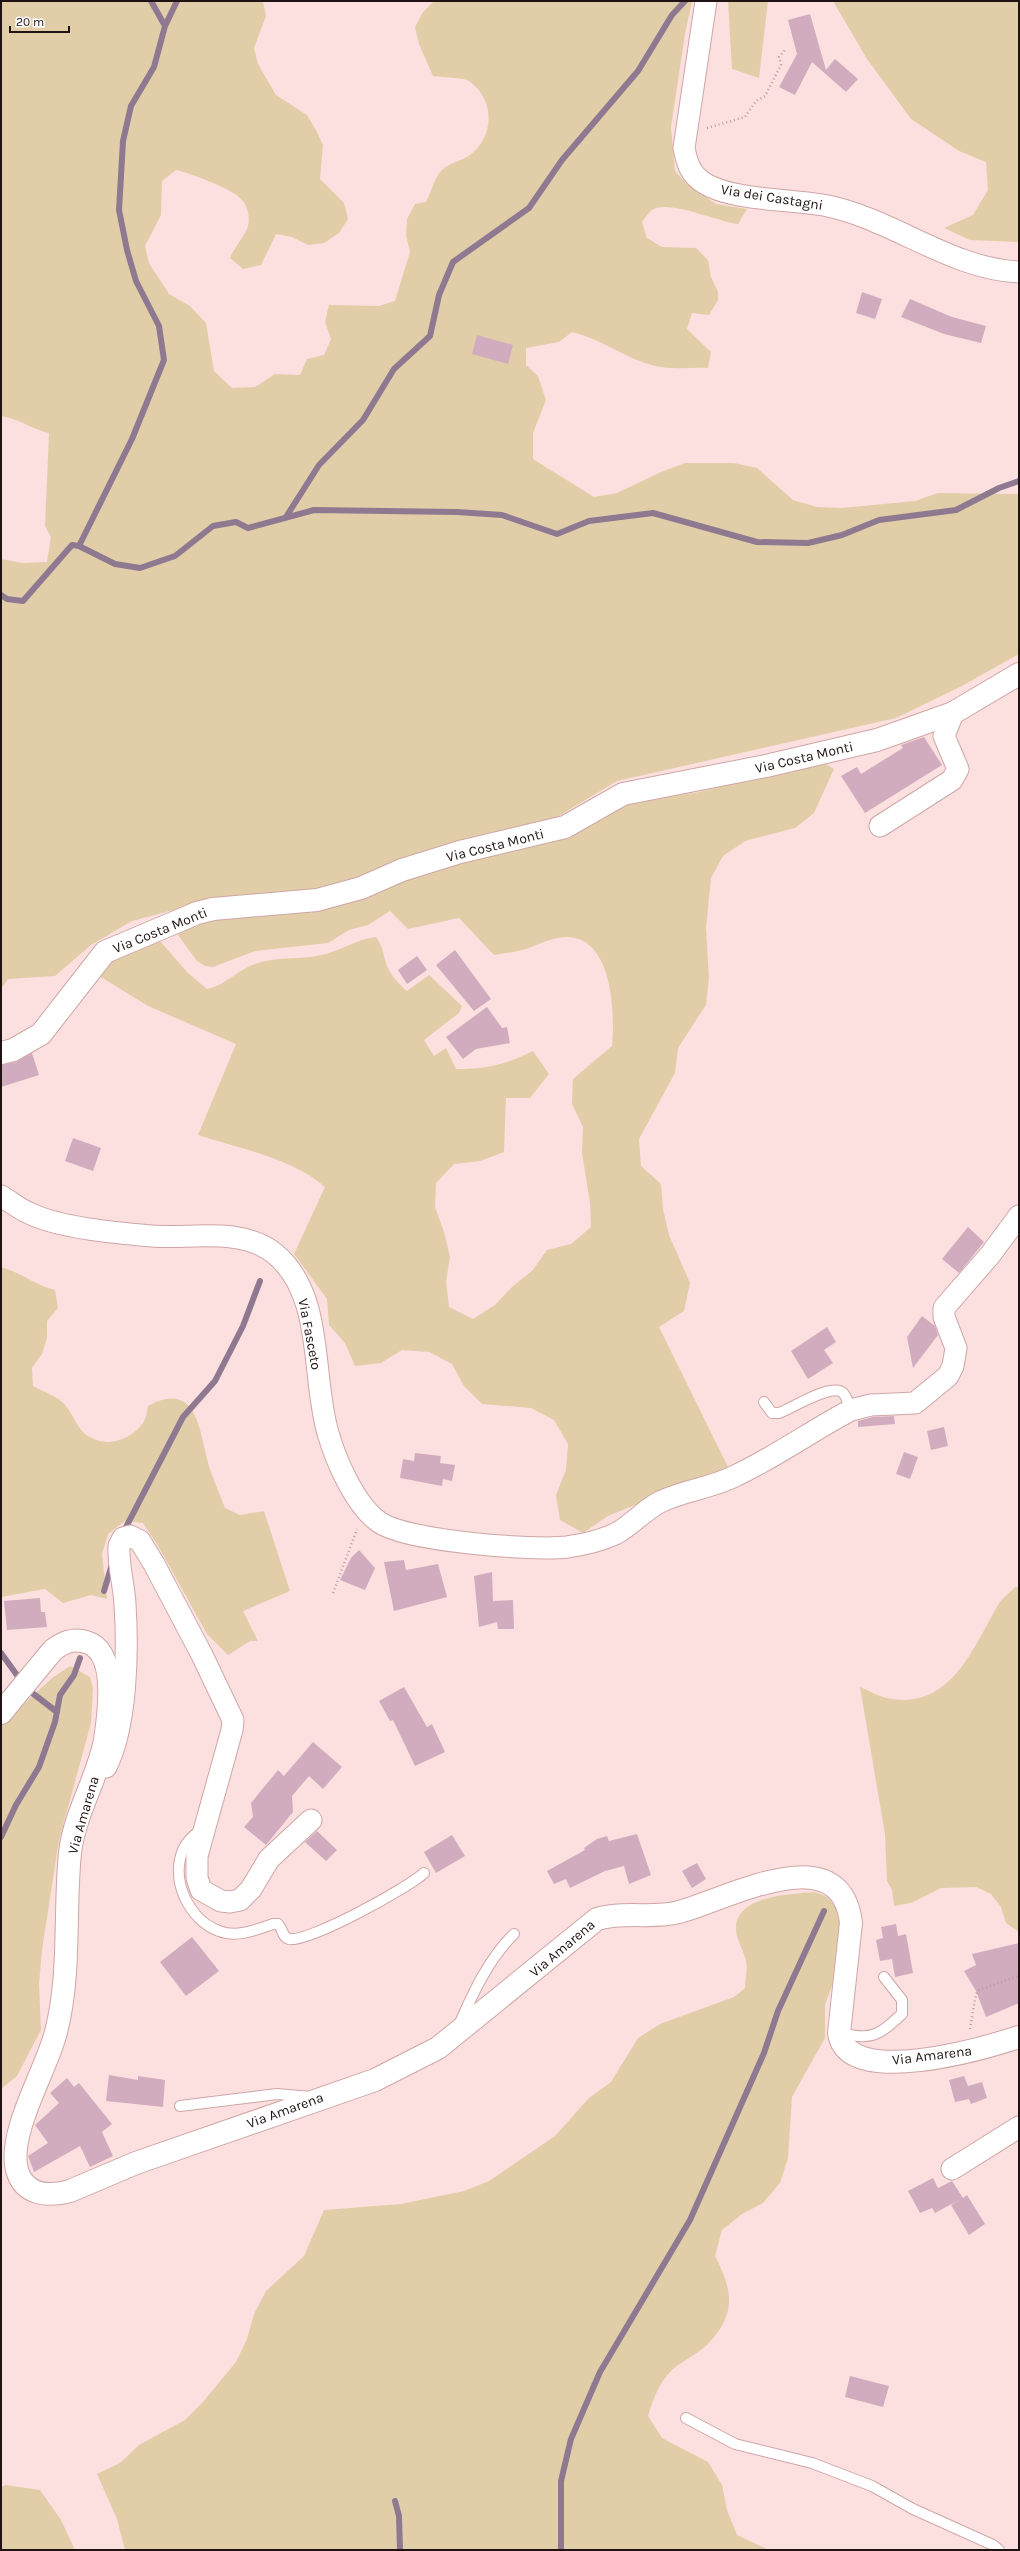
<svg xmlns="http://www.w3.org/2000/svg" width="1020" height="2551" viewBox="0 0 1020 2551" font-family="Karla,sans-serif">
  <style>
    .green { fill: #e1cea8 }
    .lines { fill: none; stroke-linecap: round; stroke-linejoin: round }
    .stream { stroke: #8e7991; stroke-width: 6 }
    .building { fill: #d1acbe }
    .lane-casing { stroke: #cfa6a5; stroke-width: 12 }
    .street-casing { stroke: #cfa6a5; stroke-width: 23 }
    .secondary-casing { stroke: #cfa6a5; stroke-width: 24 }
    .path { stroke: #b59f9e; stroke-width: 2.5; stroke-dasharray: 1 3; stroke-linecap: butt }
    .lane { stroke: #fff; stroke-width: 10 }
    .street { stroke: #fff; stroke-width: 21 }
    .secondary { stroke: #fff; stroke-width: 22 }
    .labels { text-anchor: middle; stroke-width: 4; stroke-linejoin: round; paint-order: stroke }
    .street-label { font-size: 14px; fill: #201212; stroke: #fff }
  </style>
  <rect width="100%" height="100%" fill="#fbe0df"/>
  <!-- green -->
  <path class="green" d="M1 1H263L266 16 254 48 258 64 276 95 307 115 316 130 323 145 320 179 344 203 348 219 339 233 324 243 308 245 292 237 276 234 261 265 243 269 230 258C233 250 247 232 248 226 250 216 248 206 240 198 230 188 190 173 176 170L162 181 161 215 145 246 149 263 169 294 190 306 206 323 214 371 232 388 255 387 275 374 300 375 307 359 324 355 331 339 325 322 329 305 379 306 395 301 410 252 406 235 407 219 415 204 426 202C431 193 434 179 441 171 448 163 462 161 470 155 495 136 495 99 469 81 464 78 441 77 433 76L419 44 415 27 423 12 434 1H692L685 34 671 127 675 171 686 183 716 204 747 209 738 224C718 222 669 199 652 210 648 213 645 218 642 222L647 238 662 247 696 248 708 260 711 277 718 292V300L709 315 692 313 687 329 711 352 708 368C690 367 673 370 655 366 626 359 602 339 572 332L559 342 526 348V365L538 376 546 400 533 433V459L594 497 617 493 661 472 685 463H734L757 468 793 500 817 507 842 508 915 501 938 493 1019 494V654L962 686 896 718 617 781 557 817 402 859 322 893 196 904 132 921 91 945 55 976 8 979 1 989V559L22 563 47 562 51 537 45 526 49 433C31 429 18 418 1 416Z
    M728 1H768L759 78 732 69Z
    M833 1H1019V242L970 240 944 228 973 215 988 190 986 162 959 151 911 119 867 59Z
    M824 763 834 769 814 813 795 828 745 841 723 856 711 878 706 928 709 978 706 1005 678 1048 675 1073 639 1139 641 1166 661 1184 663 1209 669 1235 690 1283 684 1311 659 1327 728 1467 608 1516 583 1533 560 1520 556 1495 566 1470 568 1444 554 1420 531 1408 482 1404 464 1386 452 1364 429 1352 402 1350 381 1363 355 1366 345 1343 329 1325 327 1299 294 1254 325 1187C294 1159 238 1148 198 1135L236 1044 148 1006 96 974 112 954 159 940 188 973 207 989C225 986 237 970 255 964 276 956 300 960 321 955 341 951 357 939 376 937 382 945 383 951 385 960 389 974 397 982 407 991L429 975 462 1006 459 1013 424 1040 434 1056 446 1048 456 1069C487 1069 505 1065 533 1051L549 1074 530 1098H506L504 1152 480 1161 454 1164 436 1183 435 1207 444 1232 450 1257 446 1282 449 1307 473 1319 495 1305 512 1287 532 1271 547 1250 571 1244 591 1227 590 1203 582 1153 583 1127 572 1104 573 1079 612 1046C615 1014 613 940 569 937 552 936 537 946 522 950 513 953 503 953 494 955L459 918 408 929 390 911 368 925 349 930 328 943 255 951 213 967 205 966 197 961 175 931 201 918 335 905 369 898 402 880 433 870 591 826 633 801 694 793Z
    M1 1267C20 1272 35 1285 55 1290L58 1308 47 1321V1338L42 1354 32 1368 33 1386C42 1391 59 1397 65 1405 73 1414 75 1424 84 1433 103 1449 129 1442 143 1423 146 1419 147 1411 148 1406 194 1381 199 1424 207 1459 211 1475 219 1492 225 1508L240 1515 264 1511 290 1591 243 1611 258 1641H250L228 1655 207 1634 157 1544 143 1523 125 1521 108 1534 102 1554 107 1599 91 1595 63 1603 45 1589 1 1597Z
    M1015 1587H1019V1932L1006 1923 1001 1907 991 1894 976 1887 941 1888 911 1903 894 1906 892 1890 887 1881 885 1834 860 1687C870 1691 881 1698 892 1699 951 1708 974 1647 998 1605 1002 1598 1010 1593 1015 1587Z
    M70 1666 90 1677 93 1688 91 1723 59 1840 42 1950 39 1984 41 2030 17 2076 1 2089V1725L52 1678Z
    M815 1892 827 1897 836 1906 841 1931 837 1972 825 2005V2038L792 2097 788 2158 780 2183 763 2203 742 2214 722 2230 715 2256C733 2291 737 2314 707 2345 696 2355 682 2361 672 2370 659 2383 653 2399 648 2416L662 2438 708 2462 722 2485 727 2510 737 2535 769 2550H125L117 2519 97 2474 120 2463 139 2445 185 2420 203 2402 236 2362 247 2339 254 2314 266 2291 304 2256 324 2210 401 2204 464 2191 489 2181 555 2136 589 2098 611 2082 638 2038 660 2024 734 1997 745 1988C745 1980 748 1969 746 1961 744 1950 735 1938 736 1926 739 1895 792 1894 815 1892Z
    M6 2485 40 2490 61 2520 75 2550H1V2487Z"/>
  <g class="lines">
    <!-- stream -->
    <path class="stream" d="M151 1 165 26
      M286 517 319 465 363 420 394 369 430 336 439 295 453 262 529 208 562 160 638 71 672 15 685 1
      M79 546 132 439 164 360 159 326 136 281 127 250 119 210 123 141 131 106 154 67 165 26 177 1
      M1 595 7 599 23 601 72 545 79 546 115 564 140 568 175 556 213 526 236 522 248 528 314 510 457 512 502 515 557 534 589 521 653 513 757 542 808 543 842 535 879 520 956 510 999 488 1019 481
      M124 1531 183 1417 215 1381 243 1326 260 1281
      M104 1591 112 1564
      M1 1653 27 1689 57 1712
      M1 1837 16 1805 39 1767 55 1722 60 1695 74 1675 80 1658
      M395 2501 399 2516 400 2550
      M561 2550V2481L571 2439 600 2372 690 2220 764 2053 778 2011 824 1911"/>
  </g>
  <!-- building -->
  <path class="building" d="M810 14 826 70 835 59 858 79 846 92 812 62 795 95 779 87 797 54 788 20Z
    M862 292 882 299 875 319 856 313Z
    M910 299 952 317 986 326 981 343 944 334 901 317Z
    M477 335 513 345 508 364 472 354Z
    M924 737 942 765 865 813 841 776 857 767 861 774 903 748 901 745Z
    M455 950 491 999 474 1011 436 965Z
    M417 956 427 970 407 984 398 970Z
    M487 1007 502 1028 507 1027 510 1043 476 1049 463 1059 446 1037Z
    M32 1053 39 1075 1 1087V1065L16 1062Z
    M73 1138 101 1148 93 1171 65 1161Z
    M968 1227 984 1242 959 1273 942 1259Z
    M922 1316 935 1326 938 1335 913 1368 907 1337Z
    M827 1327 836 1342 824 1350 833 1363 808 1379 791 1351Z
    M894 1416 895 1424 858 1427V1421L873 1417Z
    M944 1427 948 1446 931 1450 927 1431Z
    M904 1452 918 1457 910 1479 896 1474Z
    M415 1453 441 1456 440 1463 455 1465 452 1481 443 1479 442 1486 400 1478 403 1459 414 1461Z
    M359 1550 375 1568 365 1590 340 1580 351 1558Z
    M404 1560 406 1570 438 1564 447 1597 394 1611 384 1562Z
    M492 1572 493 1601 513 1600 514 1629H498L497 1622 479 1627 474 1576Z
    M40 1598 41 1612H45L47 1627 7 1630 4 1601Z
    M404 1687 427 1727 432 1724 445 1752 415 1766 393 1720 390 1721 379 1701Z
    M313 1742 342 1767 323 1789 309 1776 292 1796 293 1812 266 1845 244 1827 253 1817 251 1803 278 1770 284 1776Z
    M317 1831 337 1850 326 1861 305 1842Z
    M637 1834 651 1875 629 1884 624 1866 605 1871 570 1888 566 1879 554 1884 547 1871 585 1850 584 1848 597 1839 607 1836 609 1841Z
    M452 1835 465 1856 436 1873 424 1852Z
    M697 1863 706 1879 692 1888 682 1871Z
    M896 1924 898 1936 906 1934 913 1973 895 1977 892 1959 880 1961 876 1940 883 1938 881 1927Z
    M192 1937 219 1971 186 1996 160 1962Z
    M1019 1943V2003L986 2017 976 1991 964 1971 976 1965 972 1954Z
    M109 2075 138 2080V2076L165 2080 163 2107 106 2101Z
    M964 2076 968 2086 982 2082 987 2098 971 2104 969 2099 955 2102 949 2080Z
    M67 2078 74 2087 79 2083 112 2124 102 2132 113 2156 90 2167 80 2146 34 2172 28 2156 48 2143 35 2125 59 2103 50 2093Z
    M933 2178 938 2188 952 2181 963 2198 967 2195 985 2224 969 2235 951 2205 961 2199 935 2213 932 2208 920 2213 908 2191Z
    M850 2376 889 2386 883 2407 845 2397Z"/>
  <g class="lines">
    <defs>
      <path id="lane" d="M764 1402 772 1413H779C791 1409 832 1382 843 1393 847 1397 849 1405 851 1410
        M201 1830C194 1835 186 1842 183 1850 170 1880 189 1920 219 1931 236 1938 256 1930 273 1924H278C283 1929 282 1937 289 1939 308 1943 408 1888 424 1873
        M459 2025C473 1993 489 1958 514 1934
        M841 2033C872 2041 879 2035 902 2014V2000L884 1977
        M180 2106 277 2094 311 2097
        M686 2418 735 2444 812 2463 872 2486 913 2509 993 2545 999 2550"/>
      <path id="street" d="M706 1 684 148C687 163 690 174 704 183 732 201 795 199 828 206 894 220 951 269 1019 272
        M880 826 952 780 958 769 944 736 953 713
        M1 1196C10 1201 19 1209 29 1213 59 1228 118 1233 152 1236 192 1239 241 1227 274 1253 325 1294 311 1376 328 1433 336 1461 355 1505 379 1522 405 1541 533 1551 567 1547 581 1545 602 1540 615 1534 631 1526 644 1510 660 1502 684 1490 713 1488 737 1475 777 1456 813 1430 851 1410L871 1405 915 1403 948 1376 953 1366 956 1348 944 1317V1308L990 1255 1019 1216
        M106 1767C127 1726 128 1650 125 1604 124 1585 118 1566 119 1546L123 1538 130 1536 140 1541 154 1564 202 1655 233 1720 232 1730 197 1856V1878L201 1890 221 1901 230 1902 240 1900 251 1889 269 1859 311 1820
        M952 2169 1019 2127"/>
      <path id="secondary" d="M1 1053 13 1050 41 1034 105 952 197 913 213 909 317 900 361 888 402 870 460 852 565 827 623 794 766 766 877 740 953 713 1019 674
        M1 1713 53 1650C64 1642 73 1638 86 1642 118 1651 109 1714 105 1740 98 1778 74 1814 70 1853 64 1912 71 1974 56 2032 47 2069 7 2133 17 2170 24 2195 48 2197 70 2191L136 2163 375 2080 438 2048 597 1919C624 1911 655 1919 679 1912 728 1899 841 1835 851 1923L839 2033C848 2089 985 2048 1019 2037"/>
    </defs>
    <!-- lane casing -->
    <use href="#lane" class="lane-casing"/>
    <!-- street casing -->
    <use href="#street" class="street-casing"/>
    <!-- secondary casing -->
    <use href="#secondary" class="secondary-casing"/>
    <!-- path -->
    <path class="path" d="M707 128 745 117 756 101 765 96 781 65 779 57 785 50
      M333 1593 357 1529
      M970 2029 976 1994 979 1990 1018 1976"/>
    <!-- lane -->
    <use href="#lane" class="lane"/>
    <!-- street -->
    <use href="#street" class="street"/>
    <!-- secondary -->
    <use href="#secondary" class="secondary"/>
  </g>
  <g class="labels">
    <!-- street labels -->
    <g class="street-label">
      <text transform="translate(772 197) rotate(9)" y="5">Via dei Castagni</text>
      <text transform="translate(804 757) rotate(-13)" y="5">Via Costa Monti</text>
      <text transform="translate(495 845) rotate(-14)" y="5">Via Costa Monti</text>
      <text transform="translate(160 930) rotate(-22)" y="5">Via Costa Monti</text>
      <text transform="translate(310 1334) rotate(79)" y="5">Via Fasceto</text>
      <text transform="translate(83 1815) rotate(-74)" y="5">Via Amarena</text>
      <text transform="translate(562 1948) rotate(-40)" y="5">Via Amarena</text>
      <text transform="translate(932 2055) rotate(-7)" y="5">Via Amarena</text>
      <text transform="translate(285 2110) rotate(-20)" y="5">Via Amarena</text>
    </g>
  </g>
  <!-- border -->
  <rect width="1020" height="2551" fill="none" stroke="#201212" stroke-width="4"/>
  <!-- scale -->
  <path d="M10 26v6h59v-6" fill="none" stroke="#201212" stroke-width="2"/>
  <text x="16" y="26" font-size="12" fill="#201212" stroke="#ffffff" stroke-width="3" paint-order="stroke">20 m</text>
</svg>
